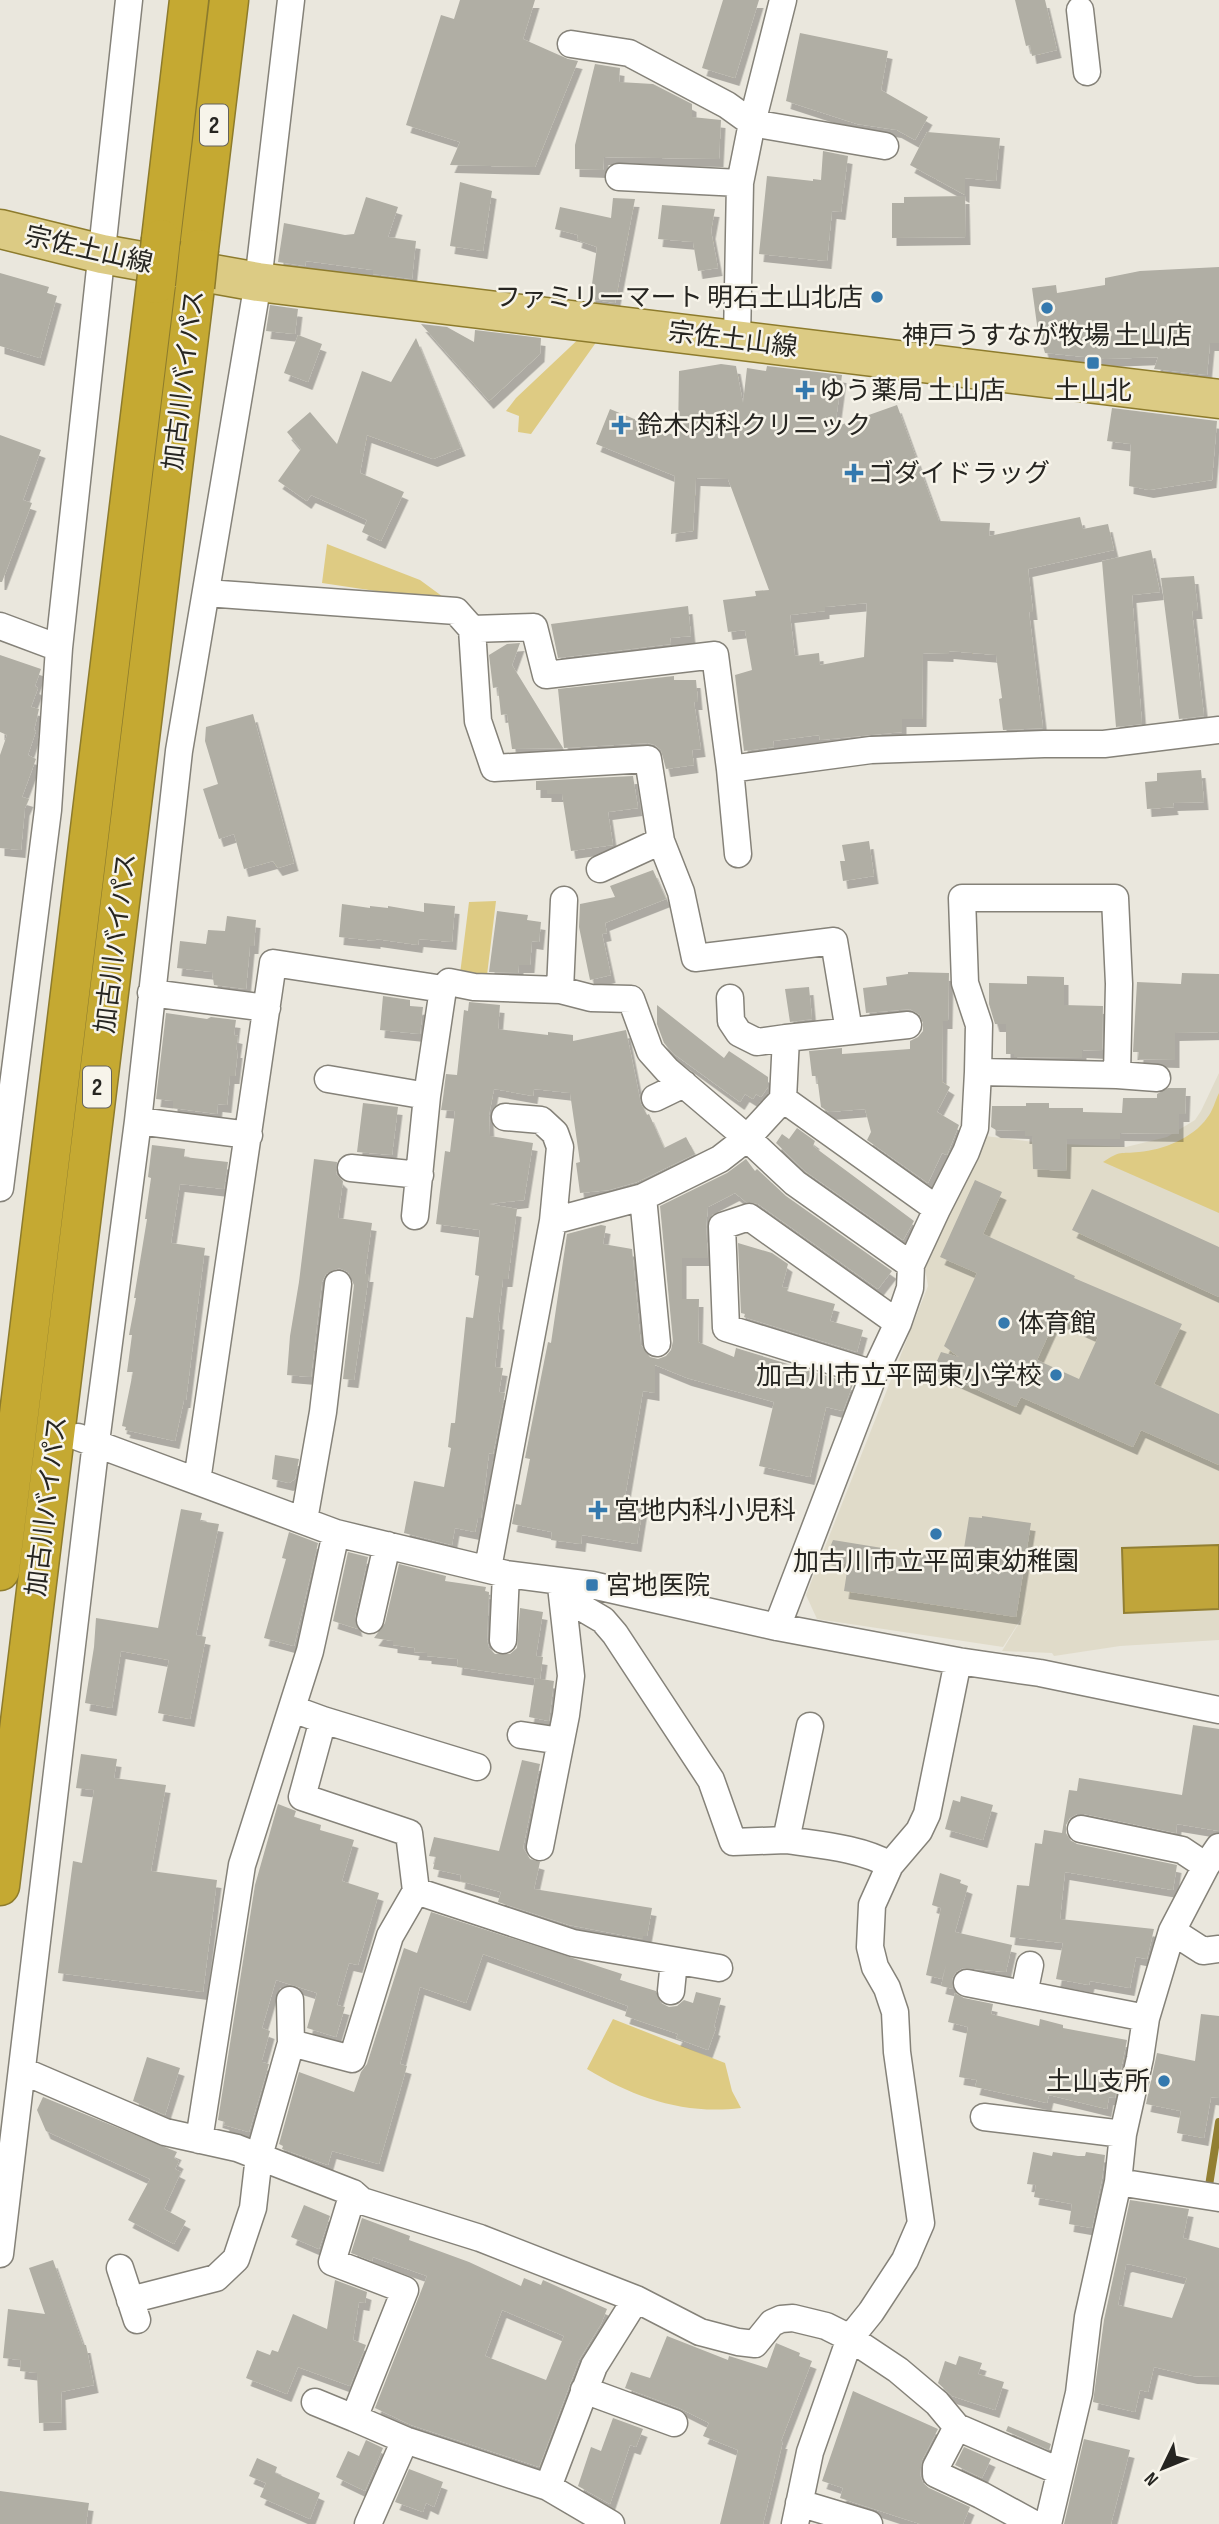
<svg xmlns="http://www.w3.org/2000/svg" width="1219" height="2524" viewBox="0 0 1219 2524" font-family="'Sofia Sans Condensed','Noto Sans JP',sans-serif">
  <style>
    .built { fill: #e0dbc9 }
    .green { fill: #decb83 }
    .water { fill: #c0a53a; stroke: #927f32; stroke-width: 2 }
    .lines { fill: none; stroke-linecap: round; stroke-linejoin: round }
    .stream { stroke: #927f32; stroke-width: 8 }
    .building { fill: #b0aea4; fill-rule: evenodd; filter: url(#shadow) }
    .street-casing { stroke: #858279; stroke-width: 29 }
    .primary-casing { stroke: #8d7b2c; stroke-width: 41 }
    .highway-casing { stroke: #8d7b2c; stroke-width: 41 }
    .street { stroke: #fff; stroke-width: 26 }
    .primary { stroke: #dccb84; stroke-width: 38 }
    .highway { stroke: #c5a932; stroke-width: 38 }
    .highway-bridge-casing { stroke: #8d7b2c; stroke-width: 41; stroke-linecap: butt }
    .highway-bridge { stroke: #c5a932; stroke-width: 38 }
    .poi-dot { fill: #3479ae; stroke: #f7f4ea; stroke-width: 2.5 }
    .labels { text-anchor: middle; stroke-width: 5; stroke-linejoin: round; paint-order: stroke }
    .shield { fill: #f7f4ea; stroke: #65635d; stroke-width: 2 }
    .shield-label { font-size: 24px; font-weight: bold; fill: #262521 }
    .street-label { font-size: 26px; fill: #262521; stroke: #f7f4ea }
    .poi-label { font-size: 26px; fill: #262521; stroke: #f7f4ea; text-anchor: start }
  </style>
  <defs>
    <filter id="shadow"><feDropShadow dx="4.5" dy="8" stdDeviation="0" flood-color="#0004"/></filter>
  </defs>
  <rect width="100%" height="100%" fill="#eae7dd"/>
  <!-- built -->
  <path class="built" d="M1219 1073V1640L1120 1646 1054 1656 1052 1653 1002 1651 1032 1602 1003 1647 817 1619 806 1595 928 1286 925 1268 985 1136 1042 1143 1126 1147 1167 1137 1195 1120 1201 1111Z"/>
  <!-- green -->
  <path class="green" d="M586 332 602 334 531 434 518 432 519 416 506 411 516 398Z
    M327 544 420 580 450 602 322 583Z
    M496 901 487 975 460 974 469 902Z
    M1219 1093V1213L1103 1162C1121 1150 1120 1154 1139 1152 1163 1150 1193 1138 1207 1118 1213 1111 1215 1101 1219 1093Z
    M613 2019 725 2063 732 2091 741 2108C684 2115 635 2098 587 2069Z"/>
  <!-- water -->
  <path class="water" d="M1219 1545V1609L1124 1613 1122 1548Z"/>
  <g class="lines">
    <!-- stream -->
    <path class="stream" d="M1208 2192 1219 2122"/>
  </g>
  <!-- building -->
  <path class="building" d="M460 0H535L523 39 568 59 578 61 535 167 450 165 460 142 406 125 441 15 454 19Z
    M723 0H759L735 78 702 68Z
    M1015 0H1045L1057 50 1032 56 1030 45 1026 46Z
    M800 33 888 51 881 90 928 117 915 140 897 130 857 124 786 101Z
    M595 64 620 68 619 82 653 84 692 104V117L721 120 719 159 604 157 603 170 575 169V145Z
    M927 132 1000 138 996 181 965 178V195L910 165Z
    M823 151 848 156 841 212 832 211 827 261 759 254 767 176 813 181V179L821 180Z
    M460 182 492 191 483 251 450 246Z
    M965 196 966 237 892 238V203H904V197Z
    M366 197 398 207 388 237 416 241 412 279 373 274V270L306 261 305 266 278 262 284 223 345 235 354 234Z
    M613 198 635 199 615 303 590 299 597 247 577 240 578 235 555 229 560 207 611 218Z
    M662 205 715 209 711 231 718 268 698 271 693 242 658 239Z
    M1219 267V343H1210L1207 375 1154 369 1158 357 1105 359 1045 353 1037 325 1032 288 1056 285 1057 293 1105 285V278L1140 271Z
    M0 273 49 287 47 293 57 296 40 358 0 346Z
    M270 305 298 309 295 334 266 331Z
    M421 324 447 327 474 342 475 330 541 338 540 354 489 401Z
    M298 335 322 344 308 382 284 373Z
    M416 338 461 448 433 459 367 435 360 473 404 492 381 541 362 532 367 520 311 495 307 501 278 481 301 449 287 432 310 412 337 444 362 371 391 382Z
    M721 364 736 366 743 403 747 368 766 371 767 366 842 375 835 427 897 405 939 521 990 523 989 536 1080 517 1083 529 1108 524 1114 550 1028 569 1033 612H1029L1043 728 1003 730 999 699 1002 698 996 655 949 651V654L923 653 922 719H902V732L820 740 819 735 773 741 774 747 744 751 735 675 752 670 745 630 728 632 723 600 756 596 755 591 769 590 728 479 696 478 693 531 671 534 675 476 596 444 610 409 678 437 679 371ZM867 603 864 657 820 665 819 653 795 656 790 615 825 611V607Z
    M1112 408 1217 421 1212 480 1149 490 1129 486 1131 444 1107 441Z
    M0 435 41 450 23 500 32 503 2 582H0Z
    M1151 550 1160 592 1132 595 1142 724 1116 727 1102 561Z
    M1194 576 1198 611H1192L1204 716 1179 719 1161 578Z
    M688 606 691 636 670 638 671 644 558 658 551 624Z
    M520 643 512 665 563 748 512 749 507 714 501 715 498 687 493 688 489 655 507 644Z
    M0 655 41 669 35 686 38 688 31 707 39 709 34 730 36 731 28 755 36 759 22 797 29 799 25 808 21 850 0 848V755L7 735 0 732Z
    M674 676V680H696L698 702H694L701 749 692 750 694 765 666 769 661 750 655 745 648 743 564 748 558 689Z
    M253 714 294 863 278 868 273 861 244 869 234 834 219 839 203 789 218 784 205 741 206 727Z
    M1201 770 1204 802 1173 803 1174 807 1147 809 1145 782 1157 781V773Z
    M633 776 638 808 608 812 613 845 571 851 562 794H547V790H536V781Z
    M869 841 874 876 843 881 840 861H845L842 845Z
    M653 870 666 899 605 923 607 933 602 934 611 975 590 980 579 927 580 904 615 897 610 886Z
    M424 903 455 906 452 942 419 939 418 945 376 939V941L339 937 342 904 370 908V906L388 908V906L424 912Z
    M497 911 528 915 527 920 541 922 539 942 532 941 530 965H519L518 973 489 972Z
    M227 916 256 920 254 946H250L246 989 214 985 212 972 177 968 180 941 206 944 208 930 225 931Z
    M908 972 949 973 948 1021H943L942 1082 950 1087 937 1112 959 1125 947 1155 942 1153 928 1183 867 1140 871 1132 865 1109 829 1112 821 1107 817 1076H812L809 1051 842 1048V1054L910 1049V1041L918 1037 923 1031V1023L920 1015 910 1009 866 1013 863 988 887 985 886 977 908 974Z
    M1182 973 1219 974V1032L1175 1033V1060L1138 1059 1139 1052H1133L1137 982 1181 984Z
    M1027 976 1064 977V1005L1103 1006 1102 1051 1082 1050V1058L1014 1057V1054H1006V1024H995L989 1004V983L1027 984Z
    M809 987 812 1019 790 1022 785 989Z
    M383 996 410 1000V1006L423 1007 420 1034 380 1030Z
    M469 1002 500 1005 498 1029 548 1035V1032L573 1035V1041L626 1030 641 1104 647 1115 649 1114 664 1148 686 1137 695 1154 637 1182 609 1190 580 1193 576 1163 580 1162 570 1093 534 1089 533 1096 494 1089 489 1115 490 1136 533 1143 524 1200 489 1204 517 1209 508 1279H503L498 1321 500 1322 495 1367 503 1368 499 1392 505 1393 493 1454 489 1453 481 1518H478L475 1532 455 1528 452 1545 404 1533 414 1481 444 1487 451 1448 448 1447 451 1423H455L466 1317 473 1318 479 1276 475 1275 480 1230 436 1224 445 1151 450 1152 455 1111 441 1110 443 1098 446 1074 457 1075 464 1010 468 1011Z
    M657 1005 724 1058 729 1051 768 1077V1087L761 1097 756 1094 753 1099 745 1094 740 1102 674 1054 664 1043 657 1024Z
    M166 1013 207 1019 211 1017 236 1020 234 1035 238 1036 236 1050H238L235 1076H230L227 1105 218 1104 217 1114 173 1108V1101L156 1099Z
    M1168 1088H1186L1185 1114H1179V1134L1120 1133V1139H1067L1066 1171 1033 1169 1032 1136H1025V1131L996 1130 991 1127 992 1106H1026V1103H1049V1108H1083V1112L1122 1113 1123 1098H1157V1094Z
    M363 1103 398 1107 392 1155 357 1152Z
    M797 1128 815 1141 813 1146 914 1221 903 1240 805 1171 776 1143 782 1134 789 1139Z
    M152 1145 185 1149 184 1157 228 1162 224 1189 180 1184 171 1243 205 1248 186 1400H184L175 1441 125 1430 126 1427 122 1426 133 1372H127L132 1335H129L136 1298H134L147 1219H145L151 1178 148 1177Z
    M314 1159 337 1162 336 1174 343 1181 338 1218 372 1223 365 1274H369L354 1380 343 1379 354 1285 348 1272 339 1268 326 1274 322 1282 311 1377 287 1375 290 1336 299 1282Z
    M746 1159 755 1171 757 1169 786 1196 892 1271 878 1289 758 1204 746 1202 735 1193 708 1207 706 1227 708 1258H682V1299H699L698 1342 734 1357 736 1348 853 1384 843 1411 826 1407 810 1477 759 1466 774 1402 687 1378 655 1365V1393L643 1391 625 1497 644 1500 637 1544 582 1535 581 1544 551 1540 552 1532 512 1524 516 1504 521 1505 530 1459 525 1458 548 1342 551 1343 567 1234 601 1225 606 1226 603 1244 632 1249 641 1345 650 1357 658 1359 666 1356 671 1350 673 1341 660 1206 727 1173Z
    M975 1180 1002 1192 983 1234 1075 1276 1074 1278 1182 1324 1154 1384 1219 1414V1465L1141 1430 1133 1447 1021 1397 1016 1407 933 1370 941 1352 959 1357 944 1346 977 1273 940 1257ZM1056 1318 1098 1337 1079 1379 1037 1360Z
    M1092 1189 1219 1247V1297L1072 1230Z
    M738 1243 772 1253 788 1264 782 1287 788 1288 787 1291 835 1304 830 1321 863 1330 857 1352 744 1317 745 1314 741 1313Z
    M275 1455 299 1459 295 1479 289 1483 272 1479Z
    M181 1509 202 1513 200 1521 219 1524 196 1635 206 1637 190 1719 158 1713 169 1660 121 1651 112 1708 85 1703 94 1647 96 1618 158 1628Z
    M982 1516 1031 1523 1016 1617 844 1591 848 1565 826 1557 833 1540 962 1561 969 1517 982 1518Z
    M289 1532 318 1543 294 1646 264 1638 286 1559 282 1558Z
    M348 1552 368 1557 355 1617 358 1629 333 1621Z
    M399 1564 446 1576 445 1581 486 1587 485 1591 489 1592 487 1640 489 1648 495 1654H510L517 1648 520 1608 543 1612 536 1656 543 1657 540 1679 457 1667 458 1659 427 1656V1653L414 1652 415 1648 393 1645V1641L374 1638 385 1623Z
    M535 1678 554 1681 549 1721 529 1717Z
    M1193 1725 1219 1729V1831L1177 1824 1176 1833 1084 1814H1077L1070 1818 1066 1825V1833L1070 1840 1077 1844 1177 1865 1173 1890 1065 1872 1060 1919 1154 1929 1147 1959 1136 1957 1130 1988 1090 1981 1089 1985 1056 1979 1063 1943 1010 1937 1017 1885 1029 1886 1035 1843 1042 1844 1044 1830 1062 1833 1069 1790 1077 1791 1079 1778 1182 1795Z
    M81 1754 117 1759 114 1778 166 1785 151 1871 217 1880 203 1992 58 1973 73 1861 82 1863 94 1790 76 1788Z
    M522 1760 540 1764 523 1848 530 1859 540 1862 534 1889 652 1908 647 1936H643V1939L569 1925 498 1902 501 1892 460 1881 461 1875 433 1869 436 1857 429 1856 434 1837 499 1851Z
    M961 1796 993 1805 983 1840 945 1829 953 1800 960 1802Z
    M278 1804 296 1811 294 1817 321 1825 320 1830 354 1840 342 1881 379 1893 358 1965 349 1963 337 2005 345 2007 336 2037 307 2028 317 1993 276 1980 262 2028 270 2031 262 2060V2062L269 2064 249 2132 224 2125 225 2122 218 2120 255 1885Z
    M940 1873 961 1880 960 1883 968 1886 955 1932 1012 1945 1006 1972 963 1968 956 1972 952 1979 953 1989 941 1986 946 1965 942 1979 926 1975 941 1908 932 1905Z
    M431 1912 622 1974 620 1980 656 1991 661 2003 669 2007 677 2006 684 2000 693 2003 696 1992 721 1998 714 2027 716 2028 708 2050 676 2038 678 2034 625 2016 628 2006 483 1954 466 2003 420 1987 400 2064 407 2066 379 2164 332 2151 328 2165 282 2149 283 2146 279 2144 299 2072 354 2092 361 2072 367 2064 404 1948 417 1953Z
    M955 1993 964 1998 993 2004 991 2014 1039 2026 1040 2019 1063 2025V2028L1127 2040 1115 2098 1109 2097 1107 2109 1049 2095 1047 2103 975 2087 977 2080 959 2077 968 2027 948 2022Z
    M1201 2014 1219 2016V2098L1211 2097 1204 2138 1177 2133 1181 2111 1146 2104 1157 2053 1195 2061Z
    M147 2057 180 2068 165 2115 133 2101Z
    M43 2097 177 2152 174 2158 179 2161 175 2169 181 2172 164 2209 186 2221 174 2244 128 2220 150 2179 46 2131 37 2110Z
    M1033 2152 1052 2156 1053 2152 1078 2156H1085L1086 2152 1105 2155 1102 2179 1092 2228 1069 2224 1072 2204 1034 2197 1036 2185 1027 2184Z
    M1130 2200 1189 2209 1183 2238 1219 2248V2377L1193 2376 1154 2367 1148 2392 1140 2390 1135 2412 1093 2402 1104 2320ZM1128 2264 1187 2278 1172 2318 1118 2305 1126 2265Z
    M304 2205 330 2216 319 2249 291 2237Z
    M362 2218 410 2236 409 2240 469 2262 521 2286 524 2278 541 2285 543 2280 607 2309 601 2324 579 2360 539 2467 411 2425 375 2408 427 2276 373 2257 372 2261 351 2253ZM502 2310 564 2336 546 2380 485 2356Z
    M53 2260 83 2345H86L94 2385 61 2392 62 2422 39 2423 37 2373 20 2371 21 2360 3 2358 8 2309 45 2314 29 2268Z
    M335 2280 367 2292 365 2303 359 2302 353 2340 366 2345 350 2386 298 2367 287 2394 246 2378 257 2350 270 2355 272 2350 278 2352 293 2314 327 2329Z
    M667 2336 728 2360 729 2356 767 2368 776 2343 800 2353 799 2356 812 2361 781 2441H783L763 2524H720L738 2450 703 2436 709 2423 679 2408 625 2388 631 2372 650 2378Z
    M959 2356 982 2363 978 2374 1004 2382 995 2410 952 2396 938 2383 945 2361 956 2365Z
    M853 2391 938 2429 922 2460 920 2475 923 2483 929 2488 970 2507 963 2524H920L840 2498 843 2488 822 2481Z
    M613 2418 643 2429 636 2447 630 2445 610 2504 578 2486 591 2447 601 2451Z
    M1008 2426 1051 2444 1049 2450 1006 2431Z
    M1084 2439 1130 2450 1111 2524H1064Z
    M366 2440 383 2448 365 2491 336 2477 348 2451 359 2456Z
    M964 2447 991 2459 982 2478 955 2465Z
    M257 2458 277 2467 275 2473 320 2493 310 2519 260 2497 266 2483 249 2476Z
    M409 2469 443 2482 434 2507 426 2503 423 2512 395 2502Z
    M0 2491 89 2503 86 2524H0Z"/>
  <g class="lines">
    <defs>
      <path id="street" d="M1080 10 1087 72
        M571 44 629 53 727 105 752 123 885 146
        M619 177 740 183
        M737 340 740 183 752 123 783 0
        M206 593 456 611 472 629 534 627 546 675 715 655 730 769 871 750 1044 744H1104L1219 730
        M0 626 59 648
        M472 629 478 721 494 768 648 759 661 841 681 892 695 958 834 941 849 1031
        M730 769 738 854
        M600 869 661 841
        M560 990 564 900
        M151 993 267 1008
        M730 998 731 1021 739 1033 757 1042 786 1038
        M1117 1075 1157 1078
        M328 1079 427 1096
        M655 1098 684 1084
        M138 1121 249 1135
        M351 1168 420 1175
        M0 1188 48 810 59 648 129 0
        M643 1197 657 1343
        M937 1209 966 1152 975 1128 978 1072 1117 1075 1119 984 1115 898H962L965 983 979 1025 978 1072
        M415 1216 427 1096 443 989
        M553 1221 643 1197 720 1159 747 1138 795 1183 911 1265
        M874 1374 726 1328 722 1226 749 1217 898 1323
        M78 1437 336 1533 506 1574 592 1585 777 1627 958 1661 1040 1673 1219 1710
        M197 1481 273 963 443 989 449 982 474 987 560 990 591 998 631 999 650 1051 667 1070 747 1138 783 1099 786 1038 908 1025
        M304 1520 323 1412 338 1284
        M488 1568 553 1221 560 1147 555 1133 541 1120 505 1117
        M560 1581 574 1603 603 1620 615 1634 711 1780 733 1842 786 1840
        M370 1620 387 1545
        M777 1627 874 1374 898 1323 910 1288 911 1265 937 1209 783 1099
        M503 1640 506 1574
        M323 1720 477 1767
        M810 1726 786 1840C819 1845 861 1848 890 1865
        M521 1735 561 1741
        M1081 1829 1182 1850 1206 1866
        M540 1847 566 1715 571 1676 561 1586
        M416 1891 573 1943 719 1968
        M1172 1931 1203 1951 1219 1949
        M967 1983 1146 2018
        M671 1991 674 1961
        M1024 1994 1030 1965
        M290 2000 291 2043
        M23 2071 165 2132 237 2148 353 2193 362 2201 480 2238 636 2299 700 2332 738 2342 755 2344 772 2323 781 2319 793 2318 826 2326 850 2338 898 2370 937 2403 957 2427 1059 2471
        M984 2117 1123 2134
        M199 2140 242 1865 310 1651 336 1533
        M1118 2182 1219 2198
        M353 2193 332 2262 405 2290 354 2418 405 2440 548 2487 594 2366 636 2299
        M0 2254 96 1442 138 1121 179 751 258 282 291 0
        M120 2268 137 2320
        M130 2300 216 2278 236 2259 253 2208 259 2156 291 2043 352 2059 390 1936 416 1891 409 1833 302 1797 323 1720 293 1709
        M584 2390 674 2423
        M315 2402 354 2418
        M957 2427 936 2467V2474L981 2495 1034 2524
        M548 2487 611 2524
        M799 2503 869 2524
        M368 2524 405 2440
        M795 2524 810 2452 850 2338 871 2312 905 2260 921 2223 897 2052 895 2012 887 1988 875 1967 870 1947 872 1905 890 1865 919 1831 927 1814 958 1661
        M1048 2524 1079 2393 1088 2317 1118 2182 1123 2134 1140 2058 1146 2018 1172 1931 1206 1866 1219 1847"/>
      <path id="primary" d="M0 229 102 254 258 282 1219 399"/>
      <path id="highway" d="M161 239 189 0
        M199 249 229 0
        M0 1571 156 284
        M0 1886 195 287"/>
    </defs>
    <!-- street casing -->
    <use href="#street" class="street-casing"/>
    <!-- primary casing -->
    <use href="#primary" class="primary-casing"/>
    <!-- highway casing -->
    <use href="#highway" class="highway-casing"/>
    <!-- street -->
    <use href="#street" class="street"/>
    <!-- primary -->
    <use href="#primary" class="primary"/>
    <!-- highway -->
    <use href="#highway" class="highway"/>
    <defs>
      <path id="highway-bridge" d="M156 284 161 239
        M195 287 199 249"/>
    </defs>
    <!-- highway-bridge casing -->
    <use href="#highway-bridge" class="highway-bridge-casing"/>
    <!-- highway-bridge -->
    <use href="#highway-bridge" class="highway-bridge"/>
  </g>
  <!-- markers -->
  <g class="poi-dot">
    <circle cx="877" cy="297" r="7"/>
    <circle cx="1047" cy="308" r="7"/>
    <rect x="1086" y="356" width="14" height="14" rx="3.5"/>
    <path d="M801.5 379.5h7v7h7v7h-7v7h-7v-7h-7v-7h7z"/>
    <path d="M617.5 414.5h7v7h7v7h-7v7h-7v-7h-7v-7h7z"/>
    <path d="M850.5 462.5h7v7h7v7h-7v7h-7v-7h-7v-7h7z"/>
    <circle cx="1004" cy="1323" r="7"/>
    <circle cx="1056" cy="1375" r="7"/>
    <path d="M594.5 1499.5h7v7h7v7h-7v7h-7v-7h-7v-7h7z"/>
    <circle cx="936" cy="1534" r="7"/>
    <rect x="585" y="1578" width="14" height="14" rx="3.5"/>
    <circle cx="1164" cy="2081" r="7"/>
  </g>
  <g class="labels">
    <!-- shield labels -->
    <g class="shield">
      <rect x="200" y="104.5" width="28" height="41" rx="5"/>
      <rect x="83" y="1066.5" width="28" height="41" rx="5"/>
    </g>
    <g class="shield-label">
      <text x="214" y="133">2</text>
      <text x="97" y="1095">2</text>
    </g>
    <!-- street labels -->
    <g class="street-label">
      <text transform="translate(89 249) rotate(13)" y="9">宗佐土山線</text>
      <text transform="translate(733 339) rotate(7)" y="9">宗佐土山線</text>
      <text transform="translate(183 380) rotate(-83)" y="9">加古川バイパス</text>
      <text transform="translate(115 943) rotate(-83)" y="9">加古川バイパス</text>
      <text transform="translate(46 1506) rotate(-83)" y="9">加古川バイパス</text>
    </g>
    <!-- poi labels -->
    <g class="poi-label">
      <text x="863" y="306" text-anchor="end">ファミリーマート 明石土山北店</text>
      <text x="1047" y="344" text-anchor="middle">神戸うすなが牧場 土山店</text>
      <text x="819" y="399">ゆう薬局 土山店</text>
      <text x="1093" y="399" text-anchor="middle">土山北</text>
      <text x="637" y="434">鈴木内科クリニック</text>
      <text x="868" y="482">ゴダイドラッグ</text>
      <text x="1018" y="1332">体育館</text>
      <text x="1042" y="1384" text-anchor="end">加古川市立平岡東小学校</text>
      <text x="614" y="1519">宮地内科小児科</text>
      <text x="936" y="1570" text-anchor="middle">加古川市立平岡東幼稚園</text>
      <text x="606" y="1594">宮地医院</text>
      <text x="1150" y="2090" text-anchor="end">土山支所</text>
    </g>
  </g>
  <!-- north arrow -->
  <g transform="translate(1163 2468) rotate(227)" stroke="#f7f4ea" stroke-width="5" paint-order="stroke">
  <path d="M0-5L12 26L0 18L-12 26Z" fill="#262521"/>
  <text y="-10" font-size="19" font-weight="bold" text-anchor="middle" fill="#262521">N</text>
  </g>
</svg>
